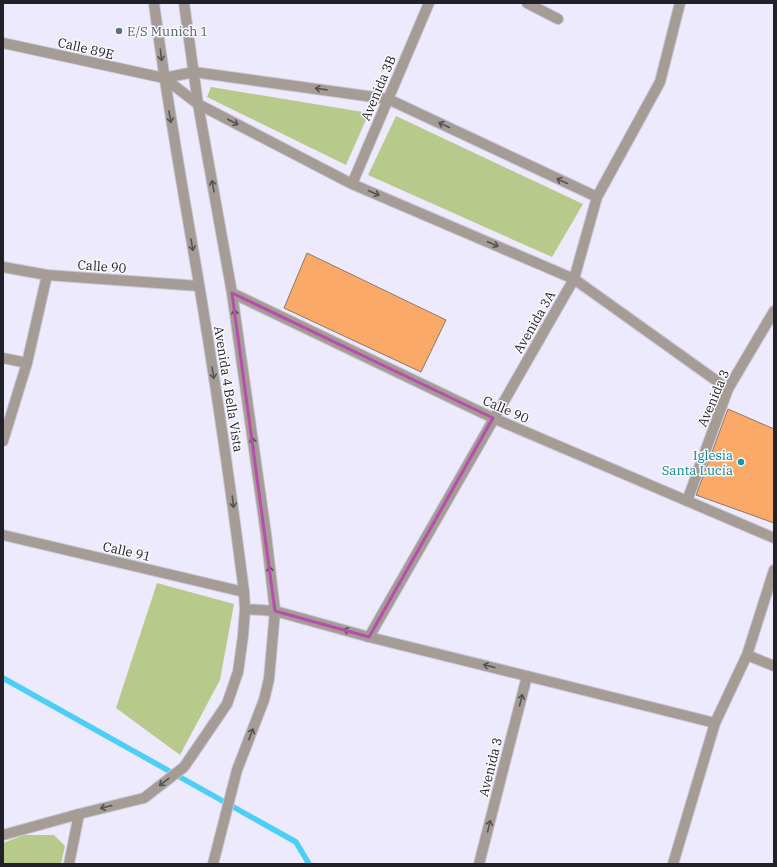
<svg xmlns="http://www.w3.org/2000/svg" width="777" height="867" viewBox="0 0 777 867" font-family="'IBM Plex Serif',serif">
  <style>
    .green { fill: #b7ca8b }
    .lines { fill: none; stroke-linecap: round; stroke-linejoin: round }
    .stream { stroke: #4bcff7; stroke-width: 5.5 }
    .building { fill: #fba969; stroke: #8b786a }
    .minor-casing { stroke: #c9c6d7; stroke-width: 12 }
    .tertiary-casing { stroke: #c9c6d7; stroke-width: 12 }
    .minor { stroke: #a59c95; stroke-width: 10 }
    .tertiary { stroke: #a59c95; stroke-width: 10 }
    .oneway { stroke: #565254 }
    .marked { fill: none; stroke: #b84dae; stroke-width: 3; stroke-linejoin: round }
    .service-dot { fill: #5c6f8a; stroke: #fbfafe; stroke-width: 1.5 }
    .culture-dot { fill: #0f9aa8; stroke: #fbfafe; stroke-width: 1.5 }
    .labels { text-anchor: middle; stroke-width: 3; stroke-linejoin: round; paint-order: stroke }
    .service-label { font-size: 13px; fill: #4e5e75; stroke: #fbfafe; text-anchor: start }
    .street-label { font-size: 13px; fill: #222028; stroke: #fbfafe }
    .culture-label { font-size: 13px; fill: #0d838f; stroke: #fbfafe; text-anchor: end }
  </style>
  <rect width="100%" height="100%" fill="#eeeafd"/>
  <!-- green -->
  <path class="green" d="M211 87 369 113 346 165 207 97Z
    M396 116 583 204 552 257 368 175Z
    M157 583 234 604 220 680 180 755 116 708Z
    M24 835H54L65 846 61 864H3V843Z"/>
  <g class="lines">
    <!-- stream -->
    <path class="stream" d="M3 678 296 842 309 864"/>
  </g>
  <!-- building -->
  <path class="building" d="M307 253 446 320 421 372 284 308Z
    M728 409 774 429V523L696 495Z"/>
  <g class="lines">
    <defs>
      <path id="minor" d="M527 3 558 19
        M3 43 164 78 198 104 352 184 574 279 728 389
        M164 78 194 72 388 99 597 197
        M352 184 429 3
        M3 267 47 275 199 286
        M232 293 493 418 774 538
        M3 358 27 363
        M3 441 27 363 47 275
        M687 501 728 389 774 311
        M3 535 244 592
        M369 637 574 279 597 197 660 82 680 3
        M747 655 774 666
        M527 676 715 723
        M69 864 79 814
        M213 864 237 770 264 700 269 679 275 611
        M673 864 715 723 747 655 774 570"/>
      <path id="tertiary" d="M184 3 198 104 232 293 266 534 275 611
        M245 609 275 611 369 637 527 676 479 864
        M3 835 79 814 144 798 184 767 227 704 238 672 243 636 245 609 244 592C231 489 216 386 199 284 183 190 166 97 154 3"/>
    </defs>
    <!-- minor casing -->
    <use href="#minor" class="minor-casing"/>
    <!-- tertiary casing -->
    <use href="#tertiary" class="tertiary-casing"/>
    <!-- minor -->
    <use href="#minor" class="minor"/>
    <!-- tertiary -->
    <use href="#tertiary" class="tertiary"/>
  </g>
  <!-- one-way arrows -->
  <defs><path id="oneway-shaft" d="M-6 0H5M1.5-3L5.5 0L1.5 3" fill="none" stroke-width="1.6" stroke-linecap="round" stroke-linejoin="round"/></defs>
  <g class="oneway">
    <use href="#oneway-shaft" transform="translate(161 55) rotate(83)"/>
    <use href="#oneway-shaft" transform="translate(321 89) rotate(-172)"/>
    <use href="#oneway-shaft" transform="translate(170 117) rotate(80)"/>
    <use href="#oneway-shaft" transform="translate(233 122) rotate(27)"/>
    <use href="#oneway-shaft" transform="translate(444 125) rotate(-155)"/>
    <use href="#oneway-shaft" transform="translate(562 181) rotate(-155)"/>
    <use href="#oneway-shaft" transform="translate(213 186) rotate(-100)"/>
    <use href="#oneway-shaft" transform="translate(374 193) rotate(23)"/>
    <use href="#oneway-shaft" transform="translate(493 244) rotate(23)"/>
    <use href="#oneway-shaft" transform="translate(192 245) rotate(80)"/>
    <use href="#oneway-shaft" transform="translate(235 315) rotate(-98)"/>
    <use href="#oneway-shaft" transform="translate(213 373) rotate(81)"/>
    <use href="#oneway-shaft" transform="translate(253 443) rotate(-98)"/>
    <use href="#oneway-shaft" transform="translate(233 502) rotate(83)"/>
    <use href="#oneway-shaft" transform="translate(270 572) rotate(-97)"/>
    <use href="#oneway-shaft" transform="translate(349 631) rotate(-165)"/>
    <use href="#oneway-shaft" transform="translate(489 666) rotate(-166)"/>
    <use href="#oneway-shaft" transform="translate(521 700) rotate(-76)"/>
    <use href="#oneway-shaft" transform="translate(251 734) rotate(-69)"/>
    <use href="#oneway-shaft" transform="translate(164 782) rotate(142)"/>
    <use href="#oneway-shaft" transform="translate(106 807) rotate(166)"/>
    <use href="#oneway-shaft" transform="translate(489 826) rotate(-76)"/>
  </g>
  <!-- marked area -->
  <path class="marked" d="M232 293 493 418 369 637 275 611Z"/>
  <!-- markers -->
  <circle class="service-dot" cx="119" cy="31" r="4"/>
  <circle class="culture-dot" cx="741" cy="462" r="4"/>
  <g class="labels">
    <!-- service labels -->
    <g class="service-label">
      <text x="127" y="36">E/S Munich 1</text>
    </g>
    <!-- street labels -->
    <g class="street-label">
      <text transform="translate(86 48) rotate(13)" y="5">Calle 89E</text>
      <text transform="translate(378 88) rotate(-67)" y="5">Avenida 3B</text>
      <text transform="translate(102 266) rotate(4)" y="5">Calle 90</text>
      <text transform="translate(534 322) rotate(-60)" y="5">Avenida 3A</text>
      <text transform="translate(229 389) rotate(81)" y="5">Avenida 4 Bella Vista</text>
      <text transform="translate(713 398) rotate(-67)" y="5">Avenida 3</text>
      <text transform="translate(506 409) rotate(24)" y="5">Calle 90</text>
      <text transform="translate(127 551) rotate(13)" y="5">Calle 91</text>
      <text transform="translate(490 767) rotate(-76)" y="5">Avenida 3</text>
    </g>
    <!-- culture labels -->
    <g class="culture-label">
      <text x="733" y="460">Iglesia<tspan x="733" dy="15">Santa Lucía</tspan></text>
    </g>
  </g>
  <!-- border -->
  <rect width="777" height="867" fill="none" stroke="#222028" stroke-width="8"/>
</svg>
